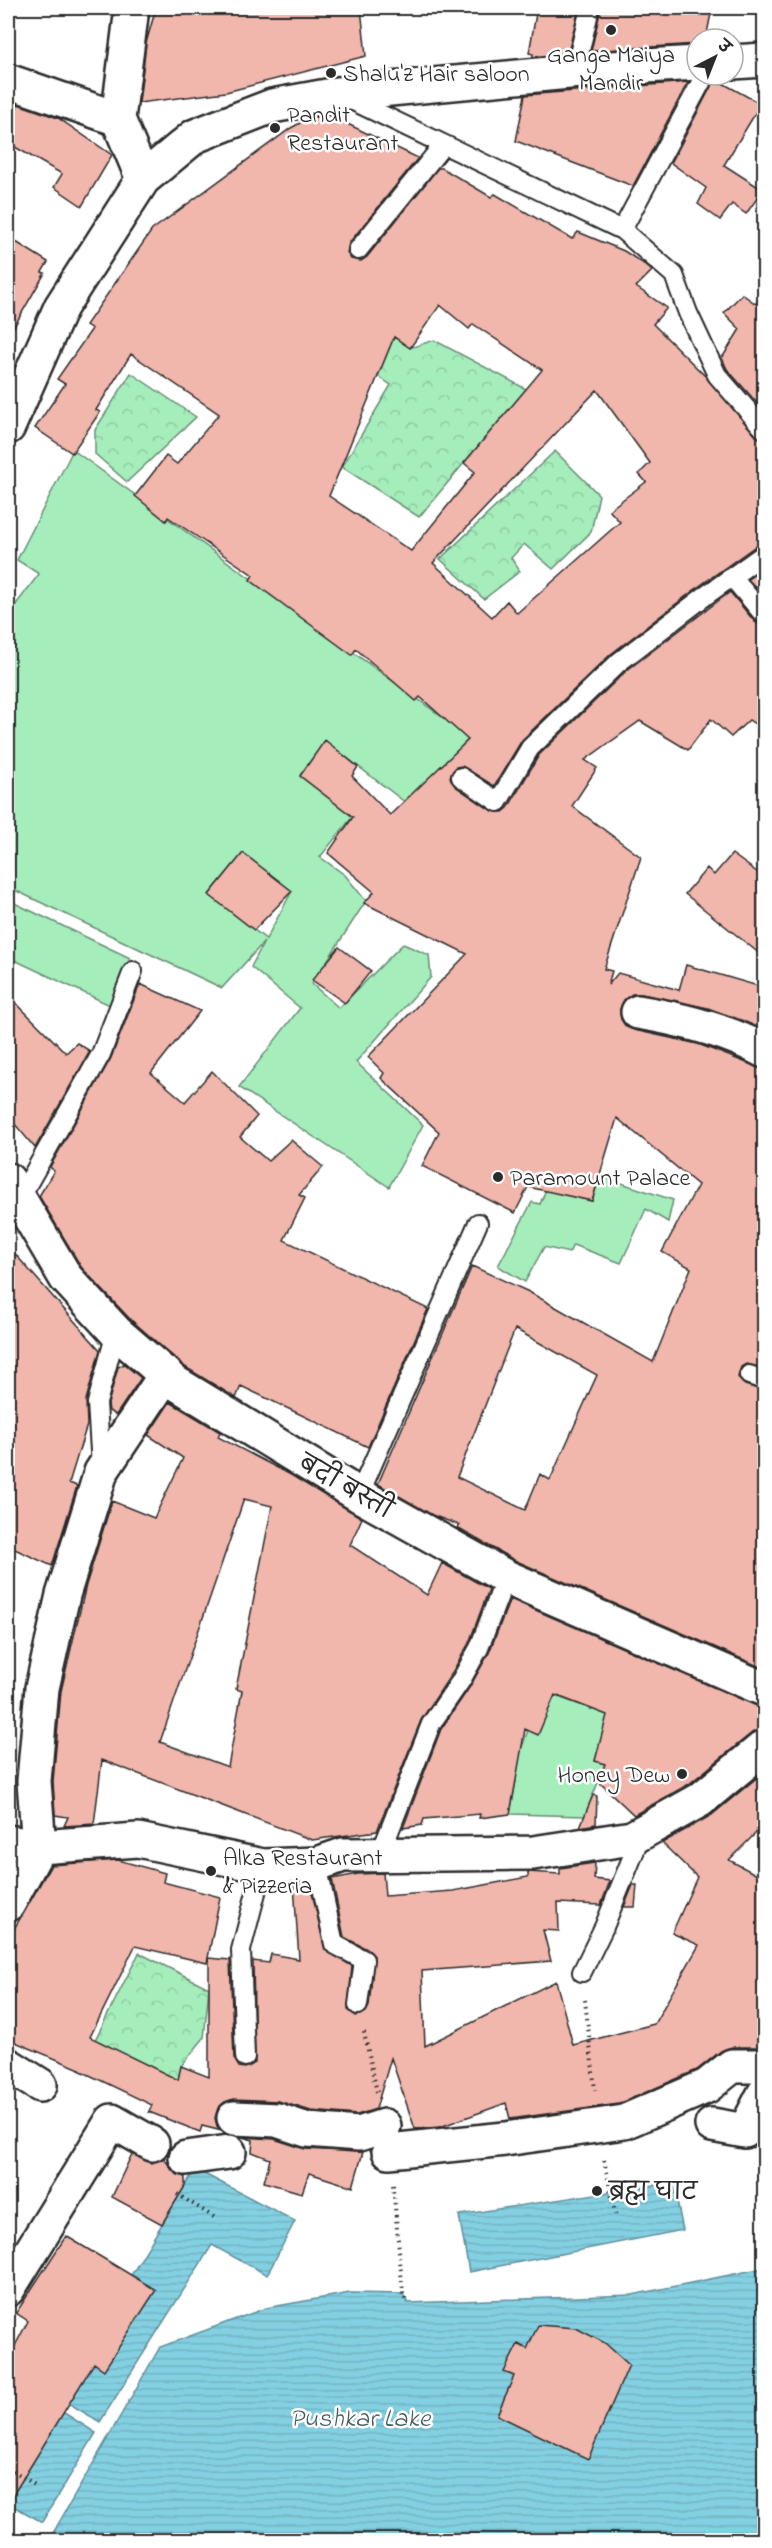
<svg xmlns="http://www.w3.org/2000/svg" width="772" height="2548" viewBox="0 0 772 2548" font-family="'Indie Flower','Playpen Sans Deva',sans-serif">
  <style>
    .park { fill: url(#park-crowns); stroke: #688c73; stroke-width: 1.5 }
    .garden { fill: #a5edbb; stroke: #688c73; stroke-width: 1.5; fill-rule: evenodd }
    .water { fill: url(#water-rules); stroke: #608e99; stroke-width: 1.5 }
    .building { fill: #f1b6ac; stroke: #2b2b2b; stroke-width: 1.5; fill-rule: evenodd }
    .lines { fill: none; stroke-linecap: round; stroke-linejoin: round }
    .lane-casing { stroke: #2b2b2b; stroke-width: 22 }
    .street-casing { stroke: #2b2b2b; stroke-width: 38 }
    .path { stroke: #2b2b2b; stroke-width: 4; stroke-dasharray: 1.5 4.5; stroke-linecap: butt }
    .lane { stroke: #fff; stroke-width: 18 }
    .street { stroke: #fff; stroke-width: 33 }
    .poi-dot { fill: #2b2b2b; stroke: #fff; stroke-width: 2 }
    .labels { text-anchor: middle; stroke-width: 5; stroke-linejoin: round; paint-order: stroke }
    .poi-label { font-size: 24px; fill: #2b2b2b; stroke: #fff; text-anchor: start }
    .street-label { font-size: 24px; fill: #2b2b2b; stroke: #fff }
    .water-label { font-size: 26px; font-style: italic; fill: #455d62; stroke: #fff }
  </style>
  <defs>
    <pattern id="park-crowns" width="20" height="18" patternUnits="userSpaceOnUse" patternTransform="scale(1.5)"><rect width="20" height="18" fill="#a5edbb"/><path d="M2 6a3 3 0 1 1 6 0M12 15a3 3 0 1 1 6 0" fill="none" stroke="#8ecba1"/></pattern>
    <pattern id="water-rules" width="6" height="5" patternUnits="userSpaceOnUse" patternTransform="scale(1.5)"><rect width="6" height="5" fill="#83d0e2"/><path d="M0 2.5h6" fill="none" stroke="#71b3c2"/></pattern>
  </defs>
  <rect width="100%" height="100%" fill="#fff"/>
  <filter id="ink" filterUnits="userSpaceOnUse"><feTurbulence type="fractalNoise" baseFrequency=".0167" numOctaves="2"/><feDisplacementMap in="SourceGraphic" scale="12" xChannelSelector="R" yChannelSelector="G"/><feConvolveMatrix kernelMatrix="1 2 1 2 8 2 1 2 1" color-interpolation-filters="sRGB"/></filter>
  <g filter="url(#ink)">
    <!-- park -->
    <path class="park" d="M218 216 410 348 434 340 526 389 419 517 342 467 391 385 283 313Z
      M131 373 196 417 127 482 95 454V430Z
      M555 451 599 495 591 532 553 569 524 544 511 558 520 571 484 599 440 559Z
      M139 1953 209 1988 204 2038 181 2066 178 2080 95 2040Z"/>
    <!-- garden -->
    <path class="garden" d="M73 450 470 737 410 806 325 741 300 775 354 815 320 857 345 875 366 901 312 984 339 1008 403 944 429 955 431 977 356 1062 423 1125 389 1187 239 1087 300 1008 251 967 264 942 222 988 8 887V682L11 677 8 674C8 654 10 635 8 615L39 574 17 560ZM243 853 292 891 266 939 209 895Z
      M8 900 130 958 116 1008 8 957Z
      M600 1176 673 1200 668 1222 646 1209 621 1263 573 1245 569 1253 544 1247 525 1282 498 1266 532 1202 540 1204 549 1182 561 1194 592 1201Z
      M555 1696 623 1720 601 1740 595 1761 605 1764 585 1816 510 1814 516 1781 501 1776 519 1756 528 1730Z"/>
    <!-- water -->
    <path class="water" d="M195 2169 295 2221 267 2275 212 2245 100 2422 58 2397Z
      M673 2182 683 2230 469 2272 459 2215Z
      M764 2268V2540H49L160 2347 266 2308 350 2293 403 2294 408 2303 632 2295Z
      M53 2406 96 2433 42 2522 8 2503V2481Z"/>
    <!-- building -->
    <path class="building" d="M156 8H361L366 56 226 92 139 103 146 43Z
      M537 8H579L568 53 533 57V54L529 53Z
      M601 8H712L706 39H697V44L591 51Z
      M715 79 761 104 724 165 763 190 746 214 732 204 720 220 698 204 706 188 671 163Z
      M688 82 633 186 516 141 525 95Z
      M18 104 58 118 112 155 82 206 54 187 62 174 8 143V126Z
      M329 115 418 158 349 243 347 253 351 259 361 261 367 257 438 168H442L491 197 495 194 572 239 578 232 624 251 644 264 652 271 636 287 667 308 653 324 705 376 756 436 765 440V543L757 545 698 587 611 654 522 740 494 786 462 766 456 767 450 777 455 786 492 811 503 812 508 808 539 755 626 671 730 592 755 622 765 626V731L749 720 731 737 711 719 688 750 640 721 585 760 597 768 572 806 641 857 604 969 612 971 608 985 618 973 679 990 686 965 765 988V1030L708 1008 641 994H632L624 1000 620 1009 621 1019 626 1027 634 1030 698 1044 765 1070V1368L746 1364 741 1367 738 1377 745 1385 765 1391V1669L514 1560 457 1528 459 1525 432 1515 378 1484 472 1266 529 1292 653 1362 691 1268 662 1252 698 1185 617 1118 592 1201 528 1187 515 1213 422 1166 439 1132 381 1078 384 1073 368 1057 467 954 364 903 374 892 328 853 353 817 300 776 325 740 358 767 352 776 390 815 468 740 420 697 416 701 356 649 352 655 250 580 253 575 168 517 166 521 135 496 166 456 177 464 219 414 131 354 96 410 100 412 72 453 35 428 65 384 57 379 92 329 86 325 152 230 291 128 309 118ZM440 305 469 329 473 324 542 370 464 463 475 472 411 551 329 496 394 337 410 348ZM597 390 650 463 639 474 646 482 609 510 620 522 558 577 517 613 507 601 492 617 433 563ZM515 1329 597 1375 550 1480 540 1474 525 1510 457 1477Z
      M8 237 48 262 42 272 45 273 8 337Z
      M765 290V412L727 369 722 358 740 329 724 313 742 294 756 304Z
      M765 567V598L748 579Z
      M243 853 292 891 254 930 209 895Z
      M732 854 765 878V958L685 894 707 868 714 875Z
      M339 947 371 971 345 1003 312 980Z
      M140 984 200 1011 151 1073 185 1102 212 1071 257 1116 240 1137 268 1161 291 1140 323 1167 299 1195 305 1198 284 1240 428 1309 368 1447 241 1386 236 1398 185 1367 129 1318 81 1267 39 1196 54 1171 50 1167 111 1058Z
      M8 995 66 1053 77 1043 90 1051 35 1148 8 1116Z
      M8 1246 100 1350 86 1400 87 1425 69 1483 77 1486 52 1566 8 1546Z
      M124 1364 141 1378 116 1415 109 1411 108 1404 118 1367Z
      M170 1402 220 1432 218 1437 291 1475 362 1518 350 1545 427 1595 442 1563 489 1589 469 1643 450 1676 421 1720 377 1831 312 1840 102 1760 94 1824 64 1826 68 1817 55 1815 53 1781 61 1691 86 1585 112 1501 154 1518 183 1458 148 1435ZM244 1499 272 1506 236 1689 242 1691 228 1767 160 1742Z
      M510 1599 757 1706 765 1707V1729L752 1733 689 1784 634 1815 598 1781 605 1764 595 1761 607 1715 555 1695 538 1735 525 1729 510 1814 479 1818 480 1814 424 1819 422 1825 403 1828 441 1729 469 1688 489 1653Z
      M765 1771V1824L729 1860 765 1879V2040L761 2047H732L721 2051 697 2070 619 2104 510 2119 506 2103 440 2127 415 2129 391 2058 376 2109 357 2115 311 2111 278 2101 234 2099 225 2102 218 2108 215 2118 217 2126 222 2131 202 2126 200 2132 149 2112 152 2105 79 2070 80 2069 8 2039V1939L51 1865 118 1860 165 1873 163 1882 220 1897 207 1963 135 1946 90 2037 178 2080 181 2066 209 2077V1958L230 1960 234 2058 239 2067 245 2068 255 2063 253 1961 269 1963 271 1954 299 1959 294 1885 310 1883 325 1950 352 1966 348 2010 356 2016 366 2012 369 2006 374 1956 369 1950 344 1937 332 1879 358 1874 383 1873 385 1896 453 1891 528 1877V1872L560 1874V1868L595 1863 594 1879 610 1881 601 1905 558 1903 559 1931 543 1930 551 1961 422 1971 425 2046 556 1981 573 2045 654 2024 699 1945 672 1933 697 1877 662 1843 712 1815Z
      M593 1795 597 1796 596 1824 580 1827Z
      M633 1885H637L635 1907H624Z
      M242 2137 274 2139 305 2149 363 2152 353 2187 309 2173 302 2193 264 2182 270 2159 252 2152 253 2140Z
      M132 2154 151 2163 164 2158 172 2170 178 2175 185 2176V2186L162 2224 112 2197Z
      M66 2236 156 2290 104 2370 94 2363 8 2503V2359L28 2321 16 2313Z
      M538 2325 576 2328 605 2343 629 2365 588 2459 497 2415 514 2376 504 2372 518 2344 527 2349Z"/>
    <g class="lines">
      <defs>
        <path id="lane" d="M575 71 590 8
          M345 97 622 230 674 275 688 313 717 375 764 429
          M622 230 705 75
          M358 250 443 145
          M732 577 764 615
          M461 777 498 802 530 748 619 662 705 596 764 554
          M18 1201 101 1054 133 971
          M749 1375 764 1380
          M101 1467 97 1403 116 1332
          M359 1495 478 1223
          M380 1855 431 1724 460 1682 479 1648 506 1577
          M317 1864 334 1944 364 1960 358 2005
          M582 1972 604 1927 642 1833
          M245 2057 241 1950 263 1866"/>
        <path id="street" d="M132 8 118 119 143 179
          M733 62 764 60
          M8 81 118 119
          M8 427 61 307 143 179 195 136 272 106 338 94 612 68 697 63
          M638 1012C680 1019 727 1030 764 1051
          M8 1180 66 1278 116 1332 174 1382 359 1495 506 1577 764 1689
          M8 1842 39 1847 138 1840 263 1866 317 1864 343 1855 533 1853 632 1838 700 1800 764 1747
          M8 1904 39 1847 34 1781 42 1688 63 1595 101 1472 166 1374
          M8 2065 40 2085
          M234 2118 277 2120 307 2130 359 2134 384 2126
          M712 2125 745 2131 764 2094
          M389 2151 505 2139 624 2122 707 2086 732 2066H764
          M186 2158 229 2152
          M8 2289 112 2121 152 2144"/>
      </defs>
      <!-- lane casing -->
      <use href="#lane" class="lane-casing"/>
      <!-- street casing -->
      <use href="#street" class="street-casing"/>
      <!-- path -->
      <path class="path" d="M585 2000 595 2090
        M364 2032 377 2092
        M604 2160 616 2217
        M393 2185 403 2294 407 2303
        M177 2194 217 2219
        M8 2467 35 2485"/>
      <!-- lane -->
      <use href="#lane" class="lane"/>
      <!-- street -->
      <use href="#street" class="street"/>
    </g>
  </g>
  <!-- markers -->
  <g class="poi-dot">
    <circle cx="611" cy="30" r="6"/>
    <circle cx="331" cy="73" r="6"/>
    <circle cx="275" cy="128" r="6"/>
    <circle cx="498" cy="1177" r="6"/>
    <circle cx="682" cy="1774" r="6"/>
    <circle cx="211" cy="1871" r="6"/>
    <circle cx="597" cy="2191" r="6"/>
  </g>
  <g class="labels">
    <!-- poi labels -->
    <g class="poi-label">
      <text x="611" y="62" text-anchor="middle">Ganga Maiya<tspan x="611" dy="28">Mandir</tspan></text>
      <text x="343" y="81">Shalu'z Hair saloon</text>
      <text x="287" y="122">Pandit<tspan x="287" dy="28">Restaurant</tspan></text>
      <text x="510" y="1185">Paramount Palace</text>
      <text x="670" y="1782" text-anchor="end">Honey Dew</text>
      <text x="223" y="1865">Alka Restaurant<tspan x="223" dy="28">&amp; Pizzeria</tspan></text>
      <text x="609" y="2199">ब्रह्म घाट</text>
    </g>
    <!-- street labels -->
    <g class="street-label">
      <text transform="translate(346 1486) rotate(30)" y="8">बदी बस्ती</text>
    </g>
    <!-- water labels -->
    <g class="water-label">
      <text x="360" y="2426">Pushkar Lake</text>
    </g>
  </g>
  <!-- margin -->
  <rect width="772" height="2548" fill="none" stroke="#fff" stroke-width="30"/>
  <rect x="15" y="15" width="742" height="2518" fill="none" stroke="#2b2b2b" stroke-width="2" filter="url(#ink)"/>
  <!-- north arrow -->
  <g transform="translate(715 57) rotate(42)"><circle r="28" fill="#ffffff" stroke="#aaaaaa" stroke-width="1.5"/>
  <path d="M0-4.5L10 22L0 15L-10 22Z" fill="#2b2b2b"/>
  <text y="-9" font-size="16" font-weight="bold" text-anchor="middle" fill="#2b2b2b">उ</text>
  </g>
</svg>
